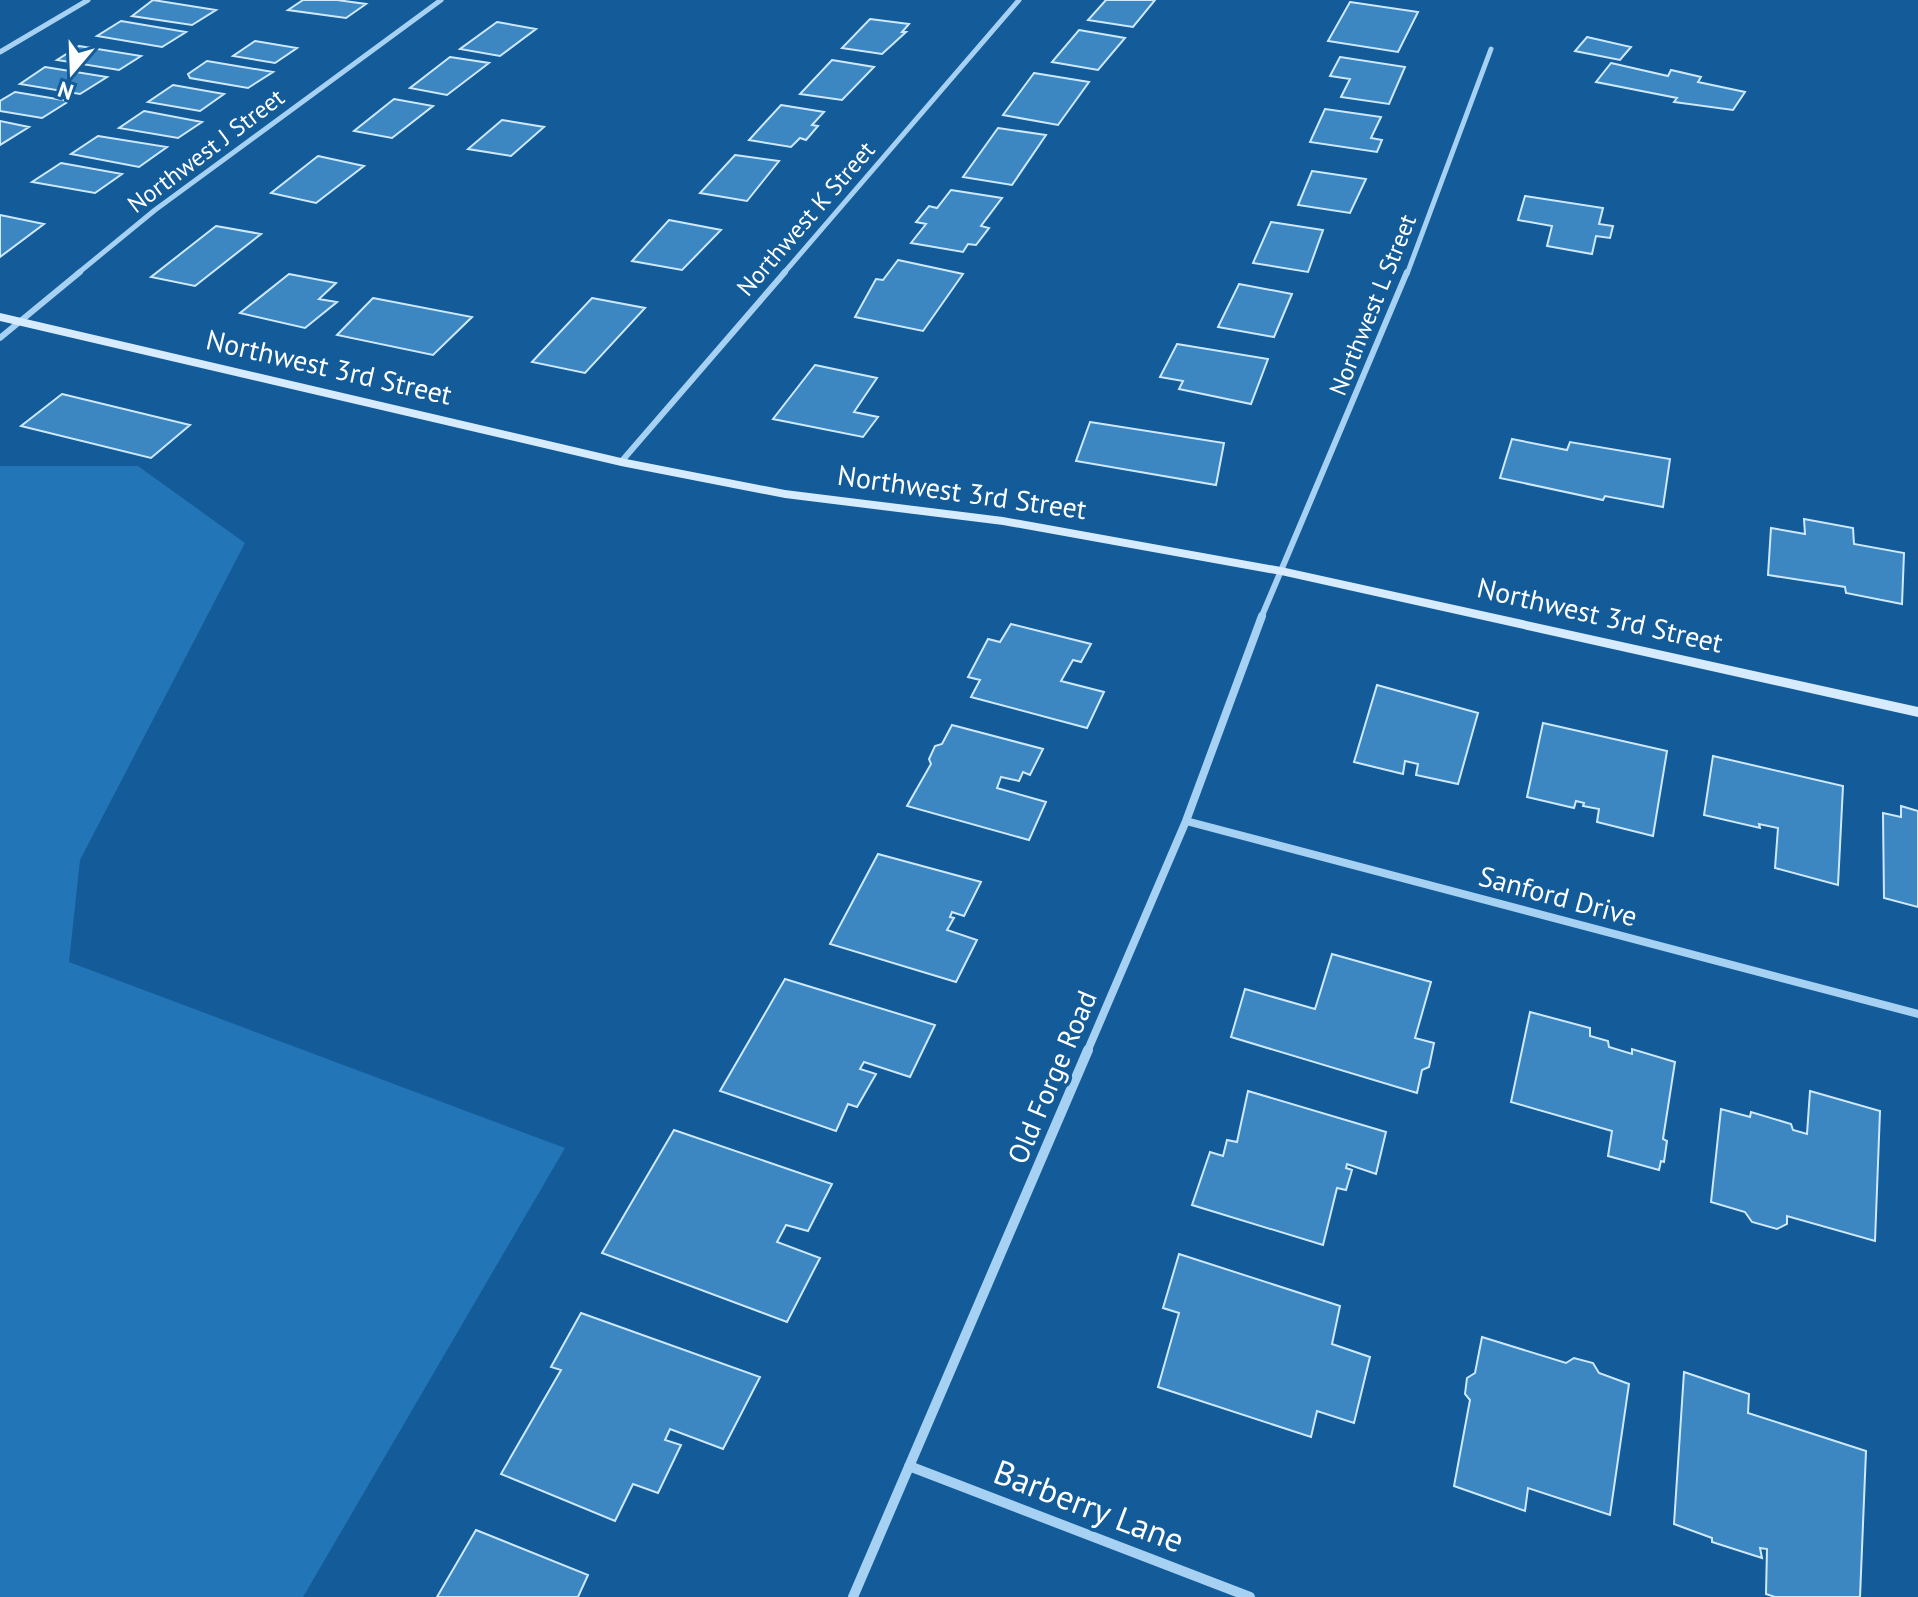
<svg xmlns="http://www.w3.org/2000/svg" width="1918" height="1597" viewBox="0 0 1918 1597" font-family="'PT Sans',sans-serif">
  <style>
    .green { fill: #2275b6 }
    .building { fill: #3c86c1; stroke: #cee9fd; stroke-width: 2 }
    .lines { fill: none; stroke-linecap: round; stroke-linejoin: round }
    .street-far3 { stroke: #a6d1f3; stroke-width: 5 }
    .street-far2 { stroke: #a6d1f3; stroke-width: 6 }
    .street-far1 { stroke: #a6d1f3; stroke-width: 8 }
    .street { stroke: #a6d1f3; stroke-width: 10 }
    .secondary { fill: #d6ebfd; fill-rule: evenodd }
    .labels { text-anchor: middle; stroke-width: 7; stroke-linejoin: round; paint-order: stroke }
    .far-street-label { font-size: 24px; fill: #fff; stroke: #135c99 }
    .street-label { font-size: 28px; fill: #fff; stroke: #135c99 }
    .near-street-label { font-size: 34px; fill: #fff; stroke: #135c99 }
  </style>
  <rect width="100%" height="100%" fill="#135c99"/>
  <!-- green -->
  <path class="green" d="M0 466H138L245 543 80 860 69 962 565 1148 303 1597H0Z"/>
  <!-- building -->
  <path class="building" d="M153 0 216 10 192 25 132 16Z
    M303 0H337L366 4 346 18 288 10Z
    M1106 0H1155L1133 27 1088 20Z
    M1350 2 1418 12 1398 52 1328 41Z
    M870 19 909 24 902 32H906L882 54 842 48Z
    M121 21 186 32 162 47 97 36Z
    M497 22 536 29 500 56 460 49Z
    M1079 30 1125 38 1098 70 1052 62Z
    M1587 37 1631 47 1620 60 1575 51Z
    M255 41 297 48 275 63 233 56Z
    M79 46 141 56 119 70 57 60Z
    M450 57 489 63 447 95 410 88Z
    M1340 57 1405 67 1389 104 1341 97 1350 79 1330 76Z
    M832 60 874 67 842 100 800 94Z
    M207 61 273 72 248 88 190 78 188 74Z
    M1611 63 1668 76 1671 70 1701 77 1698 82 1745 92 1733 110 1674 102 1677 98 1596 82Z
    M45 67 107 77 80 94 20 84Z
    M1034 73 1089 82 1058 125 1003 115Z
    M173 85 224 94 200 111 148 102Z
    M15 92 69 101 42 118 0 111V101Z
    M394 99 433 106 392 138 354 131Z
    M781 105 824 112 812 125 818 126 806 140 800 138 791 147 749 140Z
    M1325 109 1381 117 1371 138 1382 140 1377 152 1310 142Z
    M144 111 202 122 178 138 119 128Z
    M502 120 544 127 511 156 468 149Z
    M0 121 29 127 0 145Z
    M998 128 1046 135 1012 185 963 177Z
    M98 136 167 147 139 167 71 154Z
    M735 155 779 161 747 201 700 193Z
    M318 156 364 166 316 203 271 193Z
    M61 163 122 174 95 193 32 182Z
    M1312 171 1366 179 1350 213 1298 205Z
    M951 190 1002 198 981 226 989 228 976 245 968 244 963 252 911 243 926 224 916 222 929 206 937 208Z
    M1525 196 1603 208 1599 224 1613 226 1610 238 1596 236 1592 254 1547 246 1552 226 1518 220Z
    M0 215 44 224 0 257Z
    M669 220 721 230 682 270 632 261Z
    M1271 222 1323 230 1308 272 1253 263Z
    M216 226 261 234 195 286 151 277Z
    M898 260 963 274 923 331 855 317 876 279 883 280Z
    M289 274 336 283 319 299 337 302 305 328 240 313Z
    M1239 284 1292 294 1274 337 1218 327Z
    M373 298 472 317 433 355 337 335Z
    M592 298 645 308 585 373 532 362Z
    M1177 344 1268 359 1251 404 1179 389 1183 381 1160 377Z
    M815 365 877 378 854 412 878 417 863 437 773 419Z
    M62 394 190 425 151 458 21 426Z
    M1090 422 1224 443 1216 485 1076 461Z
    M1512 439 1567 450 1570 442 1670 459 1663 507 1605 496 1603 500 1500 478Z
    M1804 519 1853 528 1854 544 1904 553 1902 604 1846 593 1845 587 1768 575 1771 528 1805 534Z
    M1011 624 1091 644 1081 662 1073 660 1061 681 1104 692 1087 728 971 697 980 680 968 677 988 639 1000 642Z
    M1377 685 1478 713 1458 784 1416 775 1418 764 1405 761 1403 774 1354 762Z
    M1543 723 1667 751 1653 836 1597 822 1599 809 1583 806 1584 803 1576 801 1574 808 1527 797Z
    M952 725 1043 749 1030 775 1023 772 1019 781 1001 777 997 788 1046 802 1029 840 907 806 931 764 929 759 935 746 942 744Z
    M1713 756 1843 786 1838 885 1775 868 1778 828 1759 824 1760 828 1704 815Z
    M1901 806 1918 811V907L1884 898 1883 813 1901 817Z
    M878 854 981 882 964 916 952 912 950 917 954 918 947 930 977 940 956 982 830 944Z
    M1332 954 1431 982 1415 1038 1434 1043 1429 1067 1422 1070 1417 1093 1231 1037 1245 989 1315 1009Z
    M785 979 935 1025 910 1077 864 1062 860 1069 876 1074 857 1107 848 1104 836 1131 720 1091Z
    M1530 1012 1590 1028V1036L1608 1041 1609 1047 1632 1054V1049L1675 1062 1663 1139 1667 1141 1664 1162 1661 1161 1659 1170 1608 1156 1612 1131 1511 1102Z
    M1248 1091 1386 1132 1376 1174 1347 1164 1346 1168 1352 1170 1346 1190 1337 1188 1323 1245 1192 1205 1210 1152 1223 1156 1227 1140 1237 1142Z
    M1810 1091 1880 1111 1875 1241 1787 1216V1224L1777 1229 1752 1222 1745 1212 1711 1202 1721 1109 1750 1117 1751 1112 1791 1124 1793 1130 1807 1134Z
    M674 1130 832 1184 808 1231 786 1225 777 1242 820 1258 787 1322 602 1253Z
    M1179 1254 1340 1306 1332 1344 1370 1357 1354 1423 1317 1411 1311 1437 1158 1387 1179 1313 1163 1308Z
    M581 1313 760 1377 723 1449 670 1429 665 1440 681 1445 658 1493 633 1484 615 1521 501 1474 561 1370 551 1367Z
    M1482 1337 1566 1363 1574 1358 1593 1363 1599 1373 1629 1384 1610 1515 1528 1488 1525 1511 1454 1486 1470 1400 1465 1394 1467 1378 1475 1373Z
    M1684 1372 1749 1394 1748 1413 1866 1451 1860 1597H1775L1766 1594 1767 1549 1760 1548 1762 1558 1712 1542V1538L1674 1524Z
    M476 1530 588 1575 578 1597H437Z"/>
  <g class="lines">
    <!-- street-far3 -->
    <path class="street-far3" d="M0 52 88 0
      M77 274 155 210 441 0
      M783 274 1019 0
      M1407 274 1491 49"/>
    <!-- street-far2 -->
    <path class="street-far2" d="M0 338 80 272
      M621 462 785 272
      M1261 618 1407 272"/>
    <!-- street-far1 -->
    <path class="street-far1" d="M1186 821 1918 1014
      M1087 1052 1186 821 1262 616"/>
    <!-- street -->
    <path class="street" d="M909 1466 1250 1597
      M853 1597 1088 1050"/>
    <!-- secondary -->
    <path class="secondary" d="M0 313 621 458 785 490 1003 517 1281 567 1918 707V717L1281 575 1003 525 785 498 621 466 0 321Z"/>
  </g>
  <g class="labels">
    <!-- far-street labels -->
    <g class="far-street-label">
      <text transform="translate(206 151) rotate(-37)" y="8">Northwest J Street</text>
      <text transform="translate(806 219) rotate(-49)" y="8">Northwest K Street</text>
      <text transform="translate(1373 305) rotate(-68)" y="8">Northwest L Street</text>
    </g>
    <!-- street labels -->
    <g class="street-label">
      <text transform="translate(329 367) rotate(13)" y="10">Northwest 3rd Street</text>
      <text transform="translate(962 492) rotate(8)" y="10">Northwest 3rd Street</text>
      <text transform="translate(1600 615) rotate(13)" y="10">Northwest 3rd Street</text>
      <text transform="translate(1558 896) rotate(15)" y="10">Sanford Drive</text>
      <text transform="translate(1052 1077) rotate(-67)" y="10">Old Forge Road</text>
    </g>
    <!-- near-street labels -->
    <g class="near-street-label">
      <text transform="translate(1089 1506) rotate(21)" y="12">Barberry Lane</text>
    </g>
  </g>
  <!-- north arrow -->
  <g transform="translate(72 72) rotate(199)" stroke="#135c99" stroke-width="6" paint-order="stroke">
  <path d="M0-6L14 30L0 20L-14 30Z" fill="#ffffff"/>
  <text y="-12" font-size="22" font-weight="bold" text-anchor="middle" fill="#ffffff">N</text>
  </g>
</svg>
